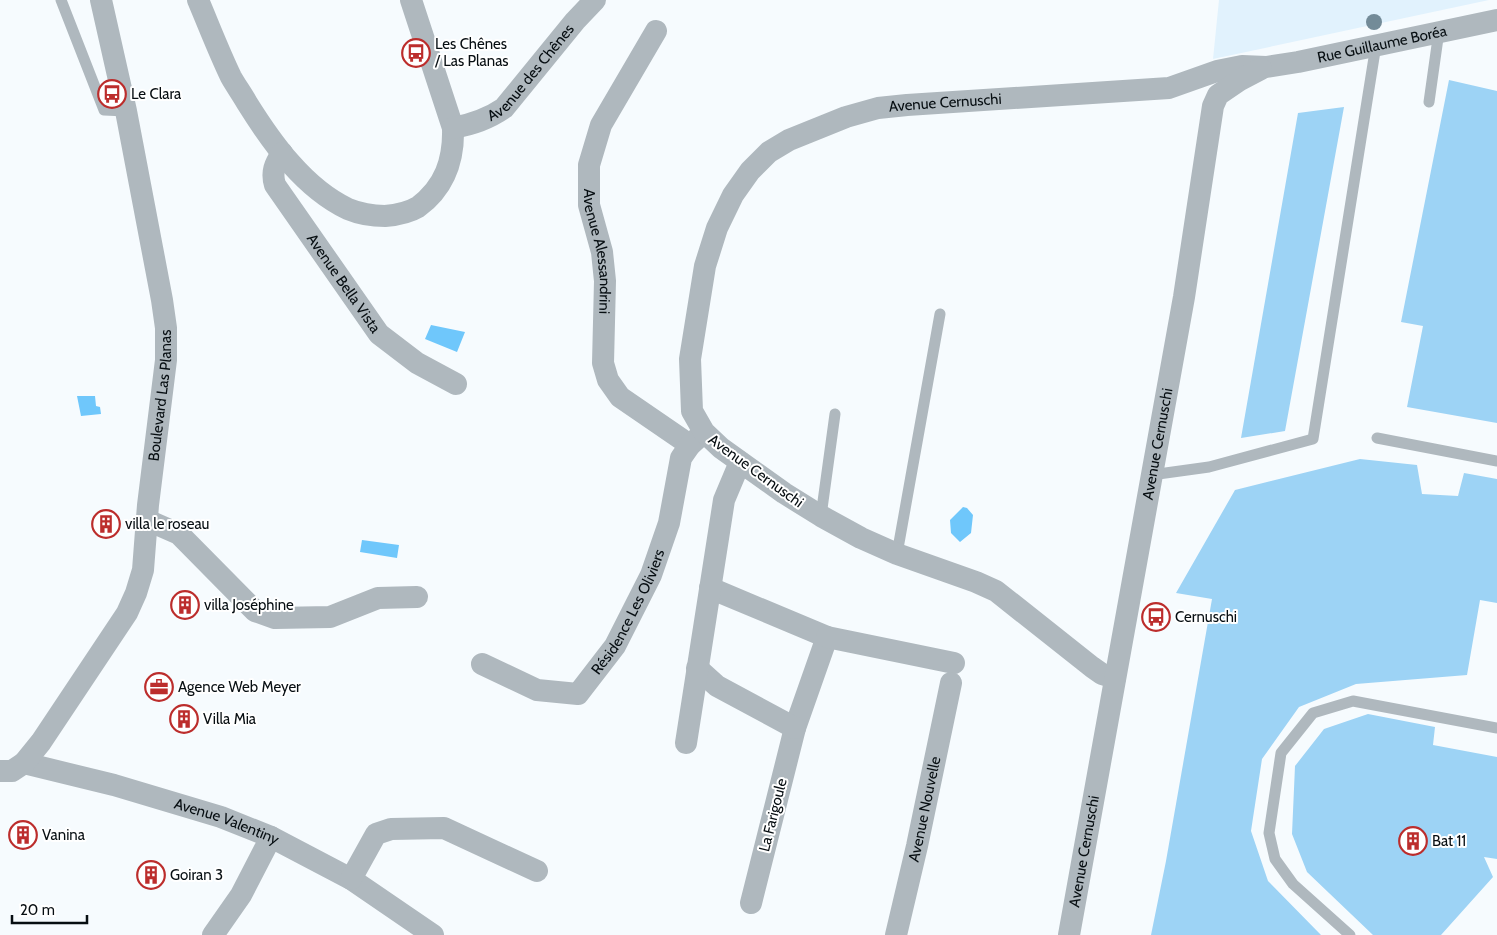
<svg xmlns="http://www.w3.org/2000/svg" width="1497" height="935" viewBox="0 0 1497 935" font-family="Cabin,sans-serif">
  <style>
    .built { fill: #e1f2fd }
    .green { fill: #9dd3f5 }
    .water { fill: #6fc7fb }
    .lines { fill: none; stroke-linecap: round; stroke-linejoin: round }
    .lane { stroke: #afb8be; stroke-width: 11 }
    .street { stroke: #afb8be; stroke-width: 22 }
    .tree { fill: #738b98 }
    .labels { text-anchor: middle; stroke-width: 4; stroke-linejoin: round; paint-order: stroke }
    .poi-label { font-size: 15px; fill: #070e12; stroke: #fff; text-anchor: start }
    .street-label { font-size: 15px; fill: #070e12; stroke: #fff }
  </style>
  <rect width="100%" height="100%" fill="#f6fbfe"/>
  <!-- built -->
  <path class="built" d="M1219 0H1489L1213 59Z"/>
  <!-- green -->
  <path class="green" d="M1449 80 1497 91V423L1407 407 1423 326 1401 322Z
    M1344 107 1285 431 1241 438 1298 113Z
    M1360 459 1417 465 1422 494 1458 496 1464 473 1497 479V603L1480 600 1467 675 1356 684 1299 707 1262 759 1251 831 1268 881 1321 935H1151L1166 861 1212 599 1176 593 1235 490Z
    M1368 714 1435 727 1433 745 1497 757V859L1484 857 1493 877 1441 935H1373L1307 872 1292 834 1295 766 1324 729Z"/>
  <!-- water -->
  <path class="water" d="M431 325 465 332 457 352 425 339Z
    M77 396H95L96 406 100 407 101 414 81 416Z
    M963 507 967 508 973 515 971 533 960 542 951 533 950 520Z
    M362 540 399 545 397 558 360 552Z"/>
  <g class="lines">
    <!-- lane -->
    <path class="lane" d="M61 0 104 110 126 111
      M1429 102 1439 31
      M1377 438 1497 461
      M1151 475 1209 467 1313 439 1376 45
      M821 516 835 414
      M897 554 940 314
      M1350 935 1293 884 1275 859 1269 833 1281 753 1313 713 1353 701 1497 728"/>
    <!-- street -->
    <g class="street">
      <path d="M198 0C209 26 219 52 231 77 236 86 242 94 247 103 272 143 304 188 348 209 360 214 373 216 385 216 397 215 408 213 418 207 445 187 454 160 453 128L411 0"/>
      <path id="s1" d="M656 31 601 125 589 165V205L602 252 605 281 603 363 608 380 620 397 690 445"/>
      <path id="s2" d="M453 128C473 124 488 119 504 108L575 21 595 0"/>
      <path id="s3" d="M282 153C275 164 271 172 275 185L379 334 417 363 456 384"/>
      <path d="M147 520 179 534 255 611 275 618 330 617 378 598 417 597"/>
      <path d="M710 588 827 637 795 728 751 903"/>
      <path d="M827 637 954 663"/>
      <path id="s4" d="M482 664 537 690 578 694 615 646 651 575 669 523 681 458 690 445 701 435"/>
      <path d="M697 668 717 686 795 728"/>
      <path id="s5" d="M1115 678 1102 674 1092 667 996 591 976 582 897 554 861 538 821 516 784 493 721 448 704 432 692 411 690 359 705 266 717 228 733 195 750 171 769 152 789 140 846 117 878 108 907 105 1169 88 1217 71 1242 66 1266 67 1298 62 1497 20"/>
      <path d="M686 743 724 500 740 462"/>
      <path id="s6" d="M24 763 114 785 221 817 271 837 351 879 433 935"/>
      <path id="s7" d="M0 771H12L24 763 41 742 127 613 136 593 143 570 148 505 166 360V328L162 300 126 111 101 0"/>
      <path d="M351 879 376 834 391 829 444 828 537 871"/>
      <path d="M213 935 241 895 271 837"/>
      <path id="s8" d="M896 935 917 846 951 683"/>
      <path id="s9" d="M1069 935 1184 297 1213 106 1218 95 1240 80 1261 69"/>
    </g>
  </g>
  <!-- trees -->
  <circle class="tree" cx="1374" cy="22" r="8"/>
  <!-- icons -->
  <defs>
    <symbol id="bus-ring" viewBox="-11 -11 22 22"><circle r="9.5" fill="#fff" stroke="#bc2d2c" stroke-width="1.5"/><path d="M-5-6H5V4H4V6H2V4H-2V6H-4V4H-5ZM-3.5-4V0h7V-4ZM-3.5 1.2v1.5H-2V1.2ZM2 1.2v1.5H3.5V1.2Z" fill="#bc2d2c"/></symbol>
    <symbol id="building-ring" viewBox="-11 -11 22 22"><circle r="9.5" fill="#fff" stroke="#bc2d2c" stroke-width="1.5"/><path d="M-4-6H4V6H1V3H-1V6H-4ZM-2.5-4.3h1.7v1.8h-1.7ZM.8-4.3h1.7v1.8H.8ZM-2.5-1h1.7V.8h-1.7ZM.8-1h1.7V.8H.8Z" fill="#bc2d2c"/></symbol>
    <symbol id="office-ring" viewBox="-11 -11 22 22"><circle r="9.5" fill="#fff" stroke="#bc2d2c" stroke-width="1.5"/><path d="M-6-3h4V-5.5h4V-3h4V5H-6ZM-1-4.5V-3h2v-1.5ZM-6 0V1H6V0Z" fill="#bc2d2c"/></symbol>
  </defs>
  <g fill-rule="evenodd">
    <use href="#bus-ring" x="400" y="37" width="32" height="32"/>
    <use href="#bus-ring" x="96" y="78" width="32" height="32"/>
    <use href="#building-ring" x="90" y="508" width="32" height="32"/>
    <use href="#building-ring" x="169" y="589" width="32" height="32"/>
    <use href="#bus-ring" x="1140" y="601" width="32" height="32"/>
    <use href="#office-ring" x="143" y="671" width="32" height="32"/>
    <use href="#building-ring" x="168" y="703" width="32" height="32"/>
    <use href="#building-ring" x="7" y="819" width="32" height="32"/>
    <use href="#building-ring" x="1397" y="825" width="32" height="32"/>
    <use href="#building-ring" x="135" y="859" width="32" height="32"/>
  </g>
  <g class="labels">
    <!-- poi labels -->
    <g class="poi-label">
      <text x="435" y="49">Les Chênes<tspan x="435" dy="17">/ Las Planas</tspan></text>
      <text x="131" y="99">Le Clara</text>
      <text x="125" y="529">villa le roseau</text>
      <text x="204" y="610">villa Joséphine</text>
      <text x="1175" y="622">Cernuschi</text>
      <text x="178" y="692">Agence Web Meyer</text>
      <text x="203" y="724">Villa Mia</text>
      <text x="42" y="840">Vanina</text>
      <text x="1432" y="846">Bat 11</text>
      <text x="170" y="880">Goiran 3</text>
    </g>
    <!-- street labels -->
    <g class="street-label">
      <text dy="5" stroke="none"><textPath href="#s5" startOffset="1415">Rue Guillaume Boréa</textPath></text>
      <text dy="5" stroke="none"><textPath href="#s2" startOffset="99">Avenue des Chênes</textPath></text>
      <text dy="5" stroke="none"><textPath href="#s5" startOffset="972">Avenue Cernuschi</textPath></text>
      <text dy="5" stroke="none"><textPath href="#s1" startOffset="238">Avenue Alessandrini</textPath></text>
      <text dy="5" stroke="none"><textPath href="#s3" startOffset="154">Avenue Bella Vista</textPath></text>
      <text dy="5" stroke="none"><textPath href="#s7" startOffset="430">Boulevard Las Planas</textPath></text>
      <text dy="5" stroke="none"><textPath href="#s9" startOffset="499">Avenue Cernuschi</textPath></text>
      <text transform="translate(756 471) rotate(36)" y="5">Avenue Cernuschi</text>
      <text dy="5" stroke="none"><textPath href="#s4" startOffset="199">Résidence Les Oliviers</textPath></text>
      <text dy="5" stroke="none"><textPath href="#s8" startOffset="129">Avenue Nouvelle</textPath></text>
      <text transform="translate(773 815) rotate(-76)" y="5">La Farigoule</text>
      <text dy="5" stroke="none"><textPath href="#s6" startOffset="211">Avenue Valentiny</textPath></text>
      <text dy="5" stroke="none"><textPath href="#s9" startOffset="85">Avenue Cernuschi</textPath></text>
    </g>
  </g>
  <!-- scale -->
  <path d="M12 915v8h75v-8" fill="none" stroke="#070e12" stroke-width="2.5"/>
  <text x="20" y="915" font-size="15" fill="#070e12" stroke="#ffffff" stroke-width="4" paint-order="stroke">20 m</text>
</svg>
